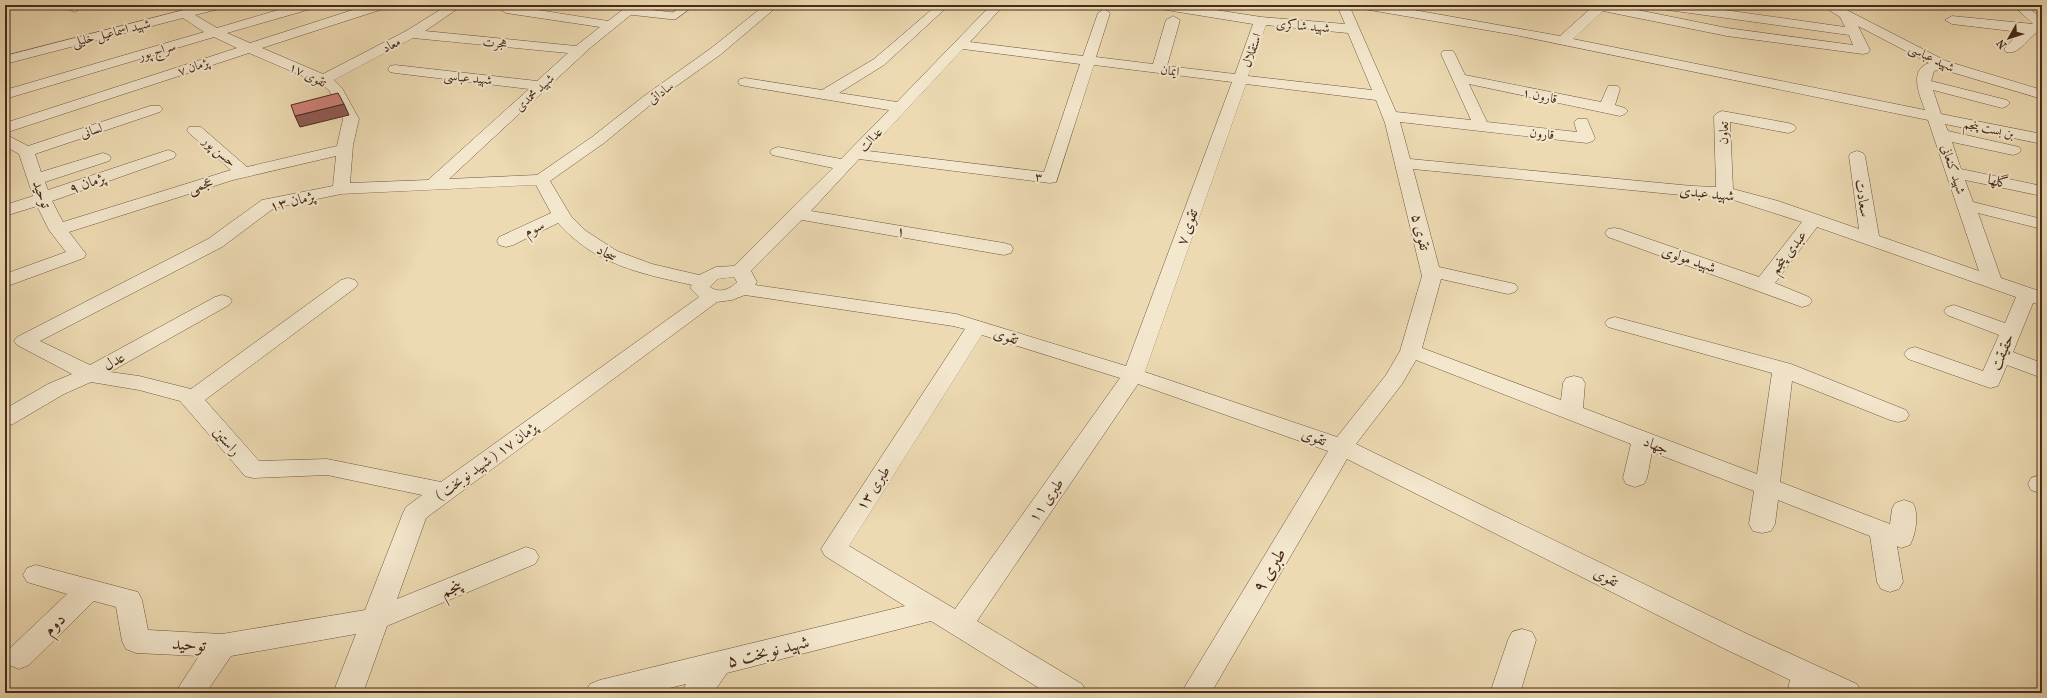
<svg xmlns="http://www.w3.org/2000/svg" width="2047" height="698" viewBox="0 0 2047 698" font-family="'IM FELL French Canon',Amiri,serif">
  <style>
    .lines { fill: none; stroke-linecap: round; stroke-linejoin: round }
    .lane-casing { stroke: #705740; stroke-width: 8 }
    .street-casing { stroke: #705740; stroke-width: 1 }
    .lane { stroke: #f3e7cd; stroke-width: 7 }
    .street { fill: #f3e7cd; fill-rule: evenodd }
    .shaded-wall { fill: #905a54; stroke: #462b1a }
    .building { fill: #cd8178; stroke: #462b1a }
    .labels { text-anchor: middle; stroke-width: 4; stroke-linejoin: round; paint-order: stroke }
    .far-street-label { font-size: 13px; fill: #462b1a; stroke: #f3e7cd }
    .street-label { font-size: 15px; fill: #462b1a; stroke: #f3e7cd }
    .near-street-label { font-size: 18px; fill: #462b1a; stroke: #f3e7cd }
  </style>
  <rect width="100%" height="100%" fill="#eddab2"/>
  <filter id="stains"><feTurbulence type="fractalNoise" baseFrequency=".005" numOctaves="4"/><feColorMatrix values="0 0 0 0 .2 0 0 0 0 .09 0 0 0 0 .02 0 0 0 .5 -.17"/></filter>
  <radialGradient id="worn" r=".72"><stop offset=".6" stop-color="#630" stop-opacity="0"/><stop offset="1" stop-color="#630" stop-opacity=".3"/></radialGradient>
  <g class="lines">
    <defs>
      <path id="lane" d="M629 11 674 16 689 5"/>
      <path id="street" d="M63 5H79L81 8 75 12 64 8Z
        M203 5H224L223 8 195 15 217 28 295 5H315L314 8 227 33 250 43 368 5H387L386 8 262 48 323 74 406 31 448 5H463L425 31 576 46 600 27 506 13 500 9 506 5 608 21 629 5H643L590 48 449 179 537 175 592 137 644 96 710 49 765 5H779L720 55 654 102 604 143 550 181 571 216 586 231 617 251 652 264 699 275 716 267 734 266 833 168 772 155 770 152 772 149 778 147 841 159 889 110 745 86 740 85 738 82 740 79 745 78 822 90 874 59 937 5H945L946 8 884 65 839 93 897 102 991 5H1004L970 42 1083 56 1098 13 1104 9 1110 13 1096 57 1153 64 1166 20 1173 16 1180 20 1167 66 1235 74 1253 24 1160 9 1154 5H1184L1261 17 1345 24 1337 5H1349L1396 112 1471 120 1441 54 1443 51H1453L1455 54 1465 75 1601 102 1608 86H1618L1620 89 1615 105 1625 108 1628 111 1625 114 1620 116 1469 84 1487 122 1577 132 1574 122 1577 119H1587L1595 138 1593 141 1587 143 1400 122 1410 159 1692 186 1716 187 1714 116 1717 113 1722 111 1788 123 1794 125 1796 128 1794 131 1788 133 1730 122 1733 189 1778 201 1859 229 1849 156 1851 153 1857 151 1863 153 1865 156 1879 236 1979 271 1928 120 1515 35 1364 9 1358 5H1386L1560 36 1591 8 1588 5H1613L1727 28 1853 45 1849 35 1661 9 1655 5H1689L1845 27 1840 17 1821 5H1837L1946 61 2042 90V99L1941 69 1934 71 1931 81 2007 100 2010 103 2007 106 2002 108 1933 90 1941 114 2042 134V144L1945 124 1948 131 2019 147 2021 150 2019 153 2013 155 1952 142 1961 169 2042 186V196L1965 180 1973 202 2042 219V229L1978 213 2001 278 2042 292V305L2033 303 2013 352 2042 363V378L2007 365 1998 386 1990 388 1908 359 1904 354 1908 349 1915 347 1983 371 1999 335 1947 315 1944 311 1947 307 1954 305 2005 323 2016 297 1817 227 1775 283 1809 297 1812 301 1809 305 1802 307 1608 237 1605 233 1608 229 1614 228 1620 229 1759 277 1802 222 1724 197 1692 196 1413 169 1439 267 1515 284 1518 288 1515 292 1508 294 1441 279 1422 348 1561 400 1563 383 1566 378 1574 376 1582 378 1585 383 1583 408 1757 474 1772 373 1608 327 1605 323 1608 319 1615 317 1791 364 1906 410 1909 415 1906 420 1898 422 1890 420 1792 381 1780 482 1890 524 1892 509 1895 503 1904 500 1913 503C1919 514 1916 534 1910 545L1901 548 1897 546 1903 582 1899 589 1890 592 1881 589 1877 582 1870 536 1778 500 1775 524 1771 531 1762 533 1753 531 1749 524 1754 491 1652 452 1647 478 1644 484 1635 487 1626 484 1623 478 1631 444 1416 360 1402 384 1356 444 1745 633 1857 684 1862 693H1787L1790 680 1725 649 1347 459 1211 693H1181L1328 451 1138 384 977 621 1082 684 1087 693H1047L931 621 727 673 713 693H681L686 684 649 693H585L590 684 600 680 905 606 825 556 821 549 965 329 953 326 745 295 732 300 717 302 426 518 397 599 526 547 535 550 539 557 535 564 387 626 363 693H333L356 634 231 656 206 693H175L199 656 136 653 126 649 122 641 116 607 94 601 29 665 19 669 9 665 5 657 9 649 67 594 27 582 23 575 27 568 36 565 138 592 142 600 148 630 222 634 365 610 403 513 406 507 422 495 327 475 253 478 245 476 180 401 139 390 91 382 64 394 13 424 5 427V409L48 384 72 374 17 345 14 341 17 337 208 239 262 200 333 186 336 156 233 180 69 232 86 254 84 258 5 287V274L66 252 49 230 37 206 5 216V205L33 196 19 154 5 146V134L28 146 150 106H160L163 109 160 112 35 154 41 172 103 153 109 155 111 158 109 161 45 182 48 190 168 150 174 152 176 155 174 158 52 201 63 222 231 170 189 133 187 130 189 127H201L247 167 337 146 343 119 329 90 319 83 249 53 5 133V123L237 48 214 37 5 99V90L204 32 183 18 5 64V56ZM1603 11 1727 36 1863 54 1868 53 1870 50 1858 26 1929 63C1908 70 1920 96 1925 110L1573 39ZM1266 25 1348 33 1372 90 1248 76ZM413 38 568 53 537 81 395 65 390 66 388 69 390 72 395 73 529 89 428 180 350 183 353 145 359 119 342 88 334 80ZM963 49 1080 64 1044 172 868 151ZM1094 65 1232 82 1126 366 956 314 755 285 757 282 751 271 802 220 1004 255 1011 253 1013 249 1011 245 1004 243 811 211 859 159 1050 183 1056 182ZM1246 84 1376 100 1385 123 1422 276 1400 351 1386 375 1337 437 1145 372ZM536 185 551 213 499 237 497 241 499 245 506 247 513 245 558 223C596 265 639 273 692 285L690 288 699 297 441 482 327 459 259 461 205 400 355 288 358 284 355 280 348 278 341 280 191 389 139 376 110 372 229 305 232 301 229 297 222 295 215 297 90 365 40 341 222 247 274 208 341 194ZM734 277 737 282C730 289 720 294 710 287L718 279ZM982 335 1120 378 955 609 849 546Z
        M2013 5H2026L2042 19V30C2028 34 2021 56 2006 52L2004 49 2020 32 1952 24 1945 20 1952 16 2033 24Z
        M2040 475 2042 476V494L2031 490 2028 484 2031 478Z
        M1522 629 1532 632 1536 640 1520 693H1490L1508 640 1512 632Z"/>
    </defs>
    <!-- lane casing -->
    <use href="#lane" class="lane-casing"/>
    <!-- street casing -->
    <use href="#street" class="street-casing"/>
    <!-- lane -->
    <use href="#lane" class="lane"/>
    <!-- street -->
    <use href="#street" class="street"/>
  </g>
  <!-- shaded-wall -->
  <path class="shaded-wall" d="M344 104 349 115 300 127 295 116Z"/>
  <!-- building -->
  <path class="building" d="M338 93 344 104 295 116 291 105Z"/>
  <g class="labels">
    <!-- far-street labels -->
    <g class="far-street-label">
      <text transform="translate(1303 25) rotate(5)" y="5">شهید شاکری</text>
      <text transform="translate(111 32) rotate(-14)" y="5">شهید اسماعیل خلیلی</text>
      <text transform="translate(495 42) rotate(5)" y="5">هجرت</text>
      <text transform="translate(391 44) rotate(-28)" y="5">معاد</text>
      <text transform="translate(157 50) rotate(-16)" y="5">سراج پور</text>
      <text transform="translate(1251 50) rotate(-70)" y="5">استقلال</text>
      <text transform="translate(1932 57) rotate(26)" y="5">شهید عباسی</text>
      <text transform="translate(193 66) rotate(-18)" y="5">پژمان ۷</text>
      <text transform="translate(1170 70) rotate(7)" y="5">ایمان</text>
      <text transform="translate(308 74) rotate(26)" y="5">تقوی ۱۷</text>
      <text transform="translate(468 77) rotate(6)" y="5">شهید عباسی</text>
      <text transform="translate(534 92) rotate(-43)" y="5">شهید محمدی</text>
      <text transform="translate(660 92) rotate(-36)" y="5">ساداتی</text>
      <text transform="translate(1540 95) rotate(12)" y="5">قارون ۱</text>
      <text transform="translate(1989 128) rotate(12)" y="5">بن بست پنجم</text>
      <text transform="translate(91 130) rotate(-18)" y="5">لسانی</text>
      <text transform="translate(1542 133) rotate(6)" y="5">قارون</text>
      <text transform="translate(1723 133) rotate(-90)" y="5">تعاون</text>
      <text transform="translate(870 139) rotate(-46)" y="5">عدالت</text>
      <text transform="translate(220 151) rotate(41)" y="5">حسن پور</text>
      <text transform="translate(1954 169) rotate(71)" y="5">شهید کنعانی</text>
      <text transform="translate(1039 176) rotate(7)" y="5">۳</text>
    </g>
    <!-- street labels -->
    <g class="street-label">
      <text transform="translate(1998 181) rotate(13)" y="5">گلها</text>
      <text transform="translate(87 183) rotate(-19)" y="5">پژمان ۹</text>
      <text transform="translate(200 185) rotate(-18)" y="5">عجمی</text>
      <text transform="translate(1707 193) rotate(6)" y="5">شهید عبدی</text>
      <text transform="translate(42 194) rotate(69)" y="5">توحید</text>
      <text transform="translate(1863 198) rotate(81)" y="5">سعادت</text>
      <text transform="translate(292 201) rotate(-14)" y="5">پژمان ۱۳</text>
      <text transform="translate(1187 227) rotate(-70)" y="5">تقوی ۷</text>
      <text transform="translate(534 228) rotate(-25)" y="5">سوم</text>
      <text transform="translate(901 231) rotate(10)" y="5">۱</text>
      <text transform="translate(1421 232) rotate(76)" y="5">تقوی ۵</text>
      <text transform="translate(1788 252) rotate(-52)" y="5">عبدی پنجم</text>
      <text transform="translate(607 253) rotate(30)" y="5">سجاد</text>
      <text transform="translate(1689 259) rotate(19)" y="5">شهید مولوی</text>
      <text transform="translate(1006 336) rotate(17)" y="5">تقوی</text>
      <text transform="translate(2002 352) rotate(-67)" y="5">حقیقت</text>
      <text transform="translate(114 361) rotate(-29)" y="5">عدل</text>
      <text transform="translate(1314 437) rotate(19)" y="5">تقوی</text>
      <text transform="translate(227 441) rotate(49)" y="5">راستین</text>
      <text transform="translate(1656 445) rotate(21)" y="5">جهاد</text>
      <text transform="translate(486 461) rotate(-36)" y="5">پژمان ۱۷ ( شهید نوبخت )</text>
      <text transform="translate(873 488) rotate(-57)" y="5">طبری ۱۳</text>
      <text transform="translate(1046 500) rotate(-55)" y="5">طبری ۱۱</text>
      <text transform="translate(1606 577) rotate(26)" y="5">تقوی</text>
    </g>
    <!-- near-street labels -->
    <g class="near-street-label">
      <text transform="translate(1269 570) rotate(-59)" y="6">طبری ۹</text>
      <text transform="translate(451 588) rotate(-22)" y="6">پنجم</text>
      <text transform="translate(54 624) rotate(-44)" y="6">دوم</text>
      <text transform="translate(189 644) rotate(3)" y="6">توحید</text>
      <text transform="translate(768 651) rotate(-14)" y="6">شهید نوبخت ۵</text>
    </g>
  </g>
  <!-- margin -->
  <rect width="2047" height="698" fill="none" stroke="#eddab2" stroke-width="20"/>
  <rect x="6" y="6" width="2035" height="686" fill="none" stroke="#462b1a" stroke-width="2"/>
  <rect x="10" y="10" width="2027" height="678" fill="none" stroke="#462b1a"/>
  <!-- north arrow -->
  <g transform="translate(2009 38) rotate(231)" stroke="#f3e7cd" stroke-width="3" paint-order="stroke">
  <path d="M0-3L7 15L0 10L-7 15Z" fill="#462b1a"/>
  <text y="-6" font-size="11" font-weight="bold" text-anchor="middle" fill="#462b1a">N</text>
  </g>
  <rect width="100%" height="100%" filter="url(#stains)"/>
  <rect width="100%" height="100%" fill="url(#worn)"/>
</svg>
